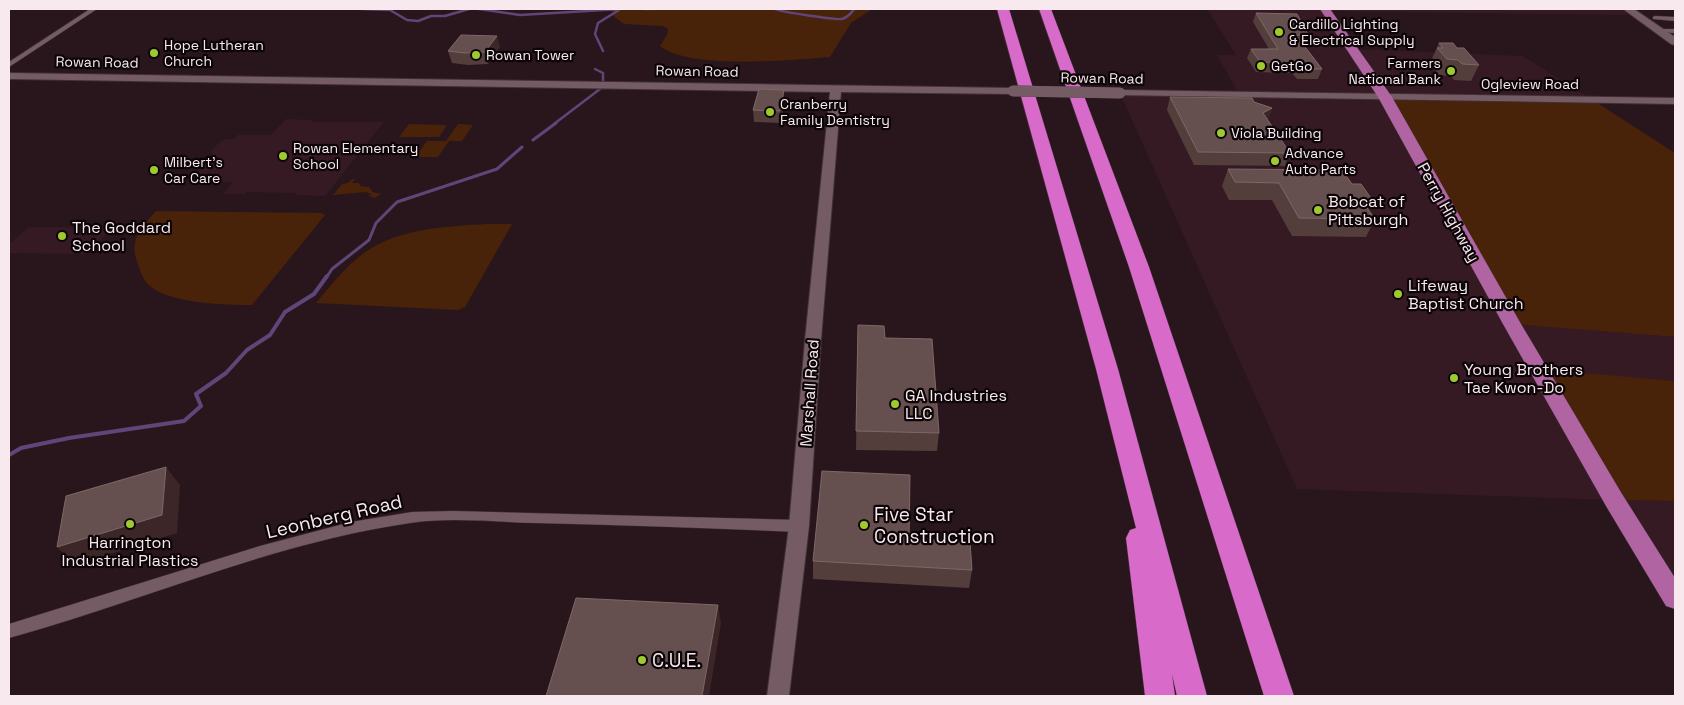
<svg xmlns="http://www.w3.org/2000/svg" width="1684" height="705" viewBox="0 0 1684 705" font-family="'Space Grotesk',sans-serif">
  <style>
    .built { fill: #351a24 }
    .green { fill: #49220a }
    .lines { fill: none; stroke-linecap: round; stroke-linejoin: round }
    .stream-far2 { stroke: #604579; stroke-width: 2.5 }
    .stream-far1 { stroke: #604579; stroke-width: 3 }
    .stream { stroke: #604579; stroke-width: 4 }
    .street-casing { stroke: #3f3135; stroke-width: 1 }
    .secondary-casing { stroke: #3f3135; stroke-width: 2 }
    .primary-casing { stroke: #3f3135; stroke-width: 1 }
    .highway-casing { stroke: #3f3135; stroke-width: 1 }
    .street { fill: #755c64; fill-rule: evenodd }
    .secondary { fill: #755c64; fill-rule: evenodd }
    .primary { fill: #b064a1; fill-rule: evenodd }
    .highway { fill: #d86ac9; fill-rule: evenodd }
    .secondary-bridge-casing { stroke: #3f3135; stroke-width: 11; stroke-linecap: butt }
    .secondary-bridge { stroke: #755c64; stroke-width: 11 }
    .wall { fill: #543e3c }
    .shaded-wall { fill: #3c2627 }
    .building { fill: #66504f; stroke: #7d6868 }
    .poi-dot { fill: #9eca2f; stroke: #0c0507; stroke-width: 2 }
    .labels { text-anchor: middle; stroke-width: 4.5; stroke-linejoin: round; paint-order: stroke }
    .far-poi-label { font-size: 14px; fill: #f8e9ee; stroke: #0c0507; text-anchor: start }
    .far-street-label { font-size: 14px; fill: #f8e9ee; stroke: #0c0507 }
    .poi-label { font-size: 16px; fill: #f8e9ee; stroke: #0c0507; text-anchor: start }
    .street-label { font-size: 16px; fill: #f8e9ee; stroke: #0c0507 }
    .near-poi-label { font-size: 19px; fill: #f8e9ee; stroke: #0c0507; text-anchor: start }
    .near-street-label { font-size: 19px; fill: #f8e9ee; stroke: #0c0507 }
  </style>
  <rect width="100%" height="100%" fill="#29161c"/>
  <!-- built -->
  <path class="built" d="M1205 9H1620L1628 15 1327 11 1354 49 1523 56 1591 99 1512 324 1675 337V381L1539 370 1614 500 1675 501V599L1614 500 1297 489 1120 93 1239 94 1217 55H1236L1208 10Z
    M286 119 312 120 311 122H384L325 196 296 195 297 193 247 192 245 194H223L233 182 188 181 210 160H206L213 153 210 152 220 142 226 139H234L238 135H271Z
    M29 227 113 228 86 254 9 253V244Z"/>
  <!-- green -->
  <path class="green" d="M613 9H872L851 23 830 57C792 60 689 70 660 46L667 35 668 29 663 26 624 24 611 14Z
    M1385 97 1591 99 1675 153V337L1512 324Z
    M409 124 447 125 439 137H399Z
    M458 124 473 125 462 141H449L438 157H415L427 141H446Z
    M352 179H355L352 183H359L360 186 369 187 373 192 381 194 375 198 369 196 371 194 366 192 333 195 342 184 348 183Z
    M156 211 321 213 325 215 252 305C226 305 163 304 146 282 142 277 140 270 138 264 128 241 141 228 156 211Z
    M486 224H512L465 307 458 310 316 303C332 284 349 262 370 249 401 229 449 226 486 224Z
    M1538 369 1675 381V501L1614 500Z"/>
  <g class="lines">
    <!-- stream-far2 -->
    <path class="stream-far2" d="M362 9 390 10 407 20 418 21 431 16H445L469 9
      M479 9 520 15 621 9
      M644 9H654
      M775 9C780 12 837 20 842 19 848 17 851 14 854 9
      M603 51 595 34 598 23 619 10
      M595 69 603 73V81
      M554 124 600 89"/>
    <!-- stream-far1 -->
    <path class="stream-far1" d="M533 140 556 123
      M326 278 332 269 369 240 376 223 397 202 497 169 522 147"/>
    <!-- stream -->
    <path class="stream" d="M9 455 21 448 69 438 184 421 201 406 196 394 226 373 247 350 270 335 285 312 314 294 327 276"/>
    <defs>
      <path id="street" d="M90 9H97L9 67V62Z
        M1655 16 1675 17V21L1653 19V17Z
        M1659 29H1675V33L1657 32V30Z
        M454 511 799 520 804 522 806 526 804 530 799 532C711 528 623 525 536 523 496 522 448 517 410 523 272 543 143 601 9 638V624L260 546 351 522 412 512Z"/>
      <path id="secondary" d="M1623 9H1634L1675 37V45L1671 44Z
        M9 73 1013 88 1019 91 1013 94 841 92 821 340 809 526 789 696H767L789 526 805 340 830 92 9 79Z
        M1120 90 1675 98V104L1116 95 1114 93Z"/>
      <path id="primary" d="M1320 9H1330L1392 97 1521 324 1622 494 1675 578V609L1666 606 1606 506 1503 324 1378 97Z"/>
      <path id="highway" d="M997 9H1009L1118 369 1207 696H1177L1172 674 1175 696H1145L1126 538 1130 530 1136 528 1096 369Z
        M1039 9H1051L1149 267 1294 696H1264L1129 267Z"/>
    </defs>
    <!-- street casing -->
    <use href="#street" class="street-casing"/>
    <!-- secondary casing -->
    <use href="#secondary" class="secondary-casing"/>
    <!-- primary casing -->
    <use href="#primary" class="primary-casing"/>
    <!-- highway casing -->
    <use href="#highway" class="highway-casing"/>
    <!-- street -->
    <use href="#street" class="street"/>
    <!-- secondary -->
    <use href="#secondary" class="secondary"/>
    <!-- primary -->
    <use href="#primary" class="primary"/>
    <!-- highway -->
    <use href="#highway" class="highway"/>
    <defs>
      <path id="secondary-bridge" d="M1013 91 1120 93"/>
    </defs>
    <!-- secondary-bridge casing -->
    <use href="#secondary-bridge" class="secondary-bridge-casing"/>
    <!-- secondary-bridge -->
    <use href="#secondary-bridge" class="secondary-bridge"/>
  </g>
  <!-- wall -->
  <path class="wall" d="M1256 13 1309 36 1306 46H1304L1322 69 1318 79H1297L1292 73 1256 72 1247 58 1251 49H1269L1253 22Z
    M1439 43 1457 48 1479 65 1471 81 1454 80 1451 76 1439 75 1430 63Z
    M500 47 488 64 468 65 452 63 448 51Z
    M784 90V102L781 123 754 122 753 110Z
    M1170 97 1254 102 1272 108 1268 120 1290 153 1285 166 1194 165 1167 110Z
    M1228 169 1352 184 1373 201 1369 210 1375 219 1366 237 1292 236 1272 200H1229L1222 186Z
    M858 325 885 338 939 433 937 451 856 450Z
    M909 539 972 570 969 588 813 579V561Z"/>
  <!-- shaded-wall -->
  <path class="shaded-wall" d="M497 36 500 47 488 64 485 52Z
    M784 90V102L781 123 780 111Z
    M1272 108 1268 121 1263 113Z
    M166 467 180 485 177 533 75 565 57 547Z
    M718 605 721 623 709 696H702Z"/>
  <!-- building -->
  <path class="building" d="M1256 13 1297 14 1309 36 1296 35 1322 69H1300L1296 63 1260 62 1251 49H1278Z
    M461 35 497 36 485 52 465 53 448 51Z
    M1439 43H1453L1457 48H1464L1479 65 1462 64 1458 60 1447 59 1437 48H1443Z
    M759 89 784 90 780 111 753 110Z
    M1170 97 1252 98 1254 102 1272 108 1263 113 1290 153 1198 152Z
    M1228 169 1342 170 1352 184H1361L1373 201H1362L1375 219 1299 218 1279 183 1235 182Z
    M858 325 884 326 885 338 932 339 939 433 856 431Z
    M166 467 162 515 57 547 66 496Z
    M822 471 910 475 909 539 970 542 972 570 813 561Z
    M576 598 718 605 702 696H546Z"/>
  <!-- markers -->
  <g class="poi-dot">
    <circle cx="1279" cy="32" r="5"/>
    <circle cx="154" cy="53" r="5"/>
    <circle cx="476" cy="55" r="5"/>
    <circle cx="1261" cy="66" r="5"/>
    <circle cx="1451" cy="71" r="5"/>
    <circle cx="770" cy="112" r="5"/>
    <circle cx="1221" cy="133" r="5"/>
    <circle cx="283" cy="156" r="5"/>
    <circle cx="1275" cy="161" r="5"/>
    <circle cx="154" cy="170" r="5"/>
    <circle cx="1318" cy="210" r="5"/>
    <circle cx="62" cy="236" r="5"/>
    <circle cx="1398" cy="294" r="5"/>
    <circle cx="1454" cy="378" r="5"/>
    <circle cx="895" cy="404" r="5"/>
    <circle cx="130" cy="524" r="5"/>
    <circle cx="864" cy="525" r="5"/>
    <circle cx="642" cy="660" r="5"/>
  </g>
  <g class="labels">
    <!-- far-poi labels -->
    <g class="far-poi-label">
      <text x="1289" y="29">Cardillo Lighting<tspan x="1289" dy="16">&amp; Electrical Supply</tspan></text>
      <text x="164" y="50">Hope Lutheran<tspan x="164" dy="16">Church</tspan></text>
      <text x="486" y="60">Rowan Tower</text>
      <text x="1441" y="68" text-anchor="end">Farmers<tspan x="1441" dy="16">National Bank</tspan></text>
      <text x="1271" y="71">GetGo</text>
      <text x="780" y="109">Cranberry<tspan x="780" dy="16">Family Dentistry</tspan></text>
      <text x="1231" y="138">Viola Building</text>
      <text x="293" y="153">Rowan Elementary<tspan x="293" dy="16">School</tspan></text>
      <text x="1285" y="158">Advance<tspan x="1285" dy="16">Auto Parts</tspan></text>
      <text x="164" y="167">Milbert's<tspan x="164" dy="16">Car Care</tspan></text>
    </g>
    <!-- far-street labels -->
    <g class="far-street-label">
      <text transform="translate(97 62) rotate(1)" y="5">Rowan Road</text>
      <text transform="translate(697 71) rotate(1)" y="5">Rowan Road</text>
      <text transform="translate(1102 78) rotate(1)" y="5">Rowan Road</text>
      <text x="1530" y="89">Ogleview Road</text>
    </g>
    <!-- poi labels -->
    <g class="poi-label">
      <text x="1328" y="207">Bobcat of<tspan x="1328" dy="18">Pittsburgh</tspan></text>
      <text x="72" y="233">The Goddard<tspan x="72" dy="18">School</tspan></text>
      <text x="1408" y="291">Lifeway<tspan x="1408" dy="18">Baptist Church</tspan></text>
      <text x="1464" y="375">Young Brothers<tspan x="1464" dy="18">Tae Kwon-Do</tspan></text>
      <text x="905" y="401">GA Industries<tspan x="905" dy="18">LLC</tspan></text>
      <text x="130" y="548" text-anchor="middle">Harrington<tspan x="130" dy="18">Industrial Plastics</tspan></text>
    </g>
    <!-- street labels -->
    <g class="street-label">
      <text transform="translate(1449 212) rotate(61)" y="6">Perry Highway</text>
      <text transform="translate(809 393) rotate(-86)" y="6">Marshall Road</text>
    </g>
    <!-- near-poi labels -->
    <g class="near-poi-label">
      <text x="874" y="521">Five Star<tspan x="874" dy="22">Construction</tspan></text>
      <text x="652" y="667">C.U.E.</text>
    </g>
    <!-- near-street labels -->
    <g class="near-street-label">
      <text transform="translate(334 516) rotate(-13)" y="7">Leonberg Road</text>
    </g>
  </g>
  <!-- border -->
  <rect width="1684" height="705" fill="none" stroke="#f8e9ee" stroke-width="20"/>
</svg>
